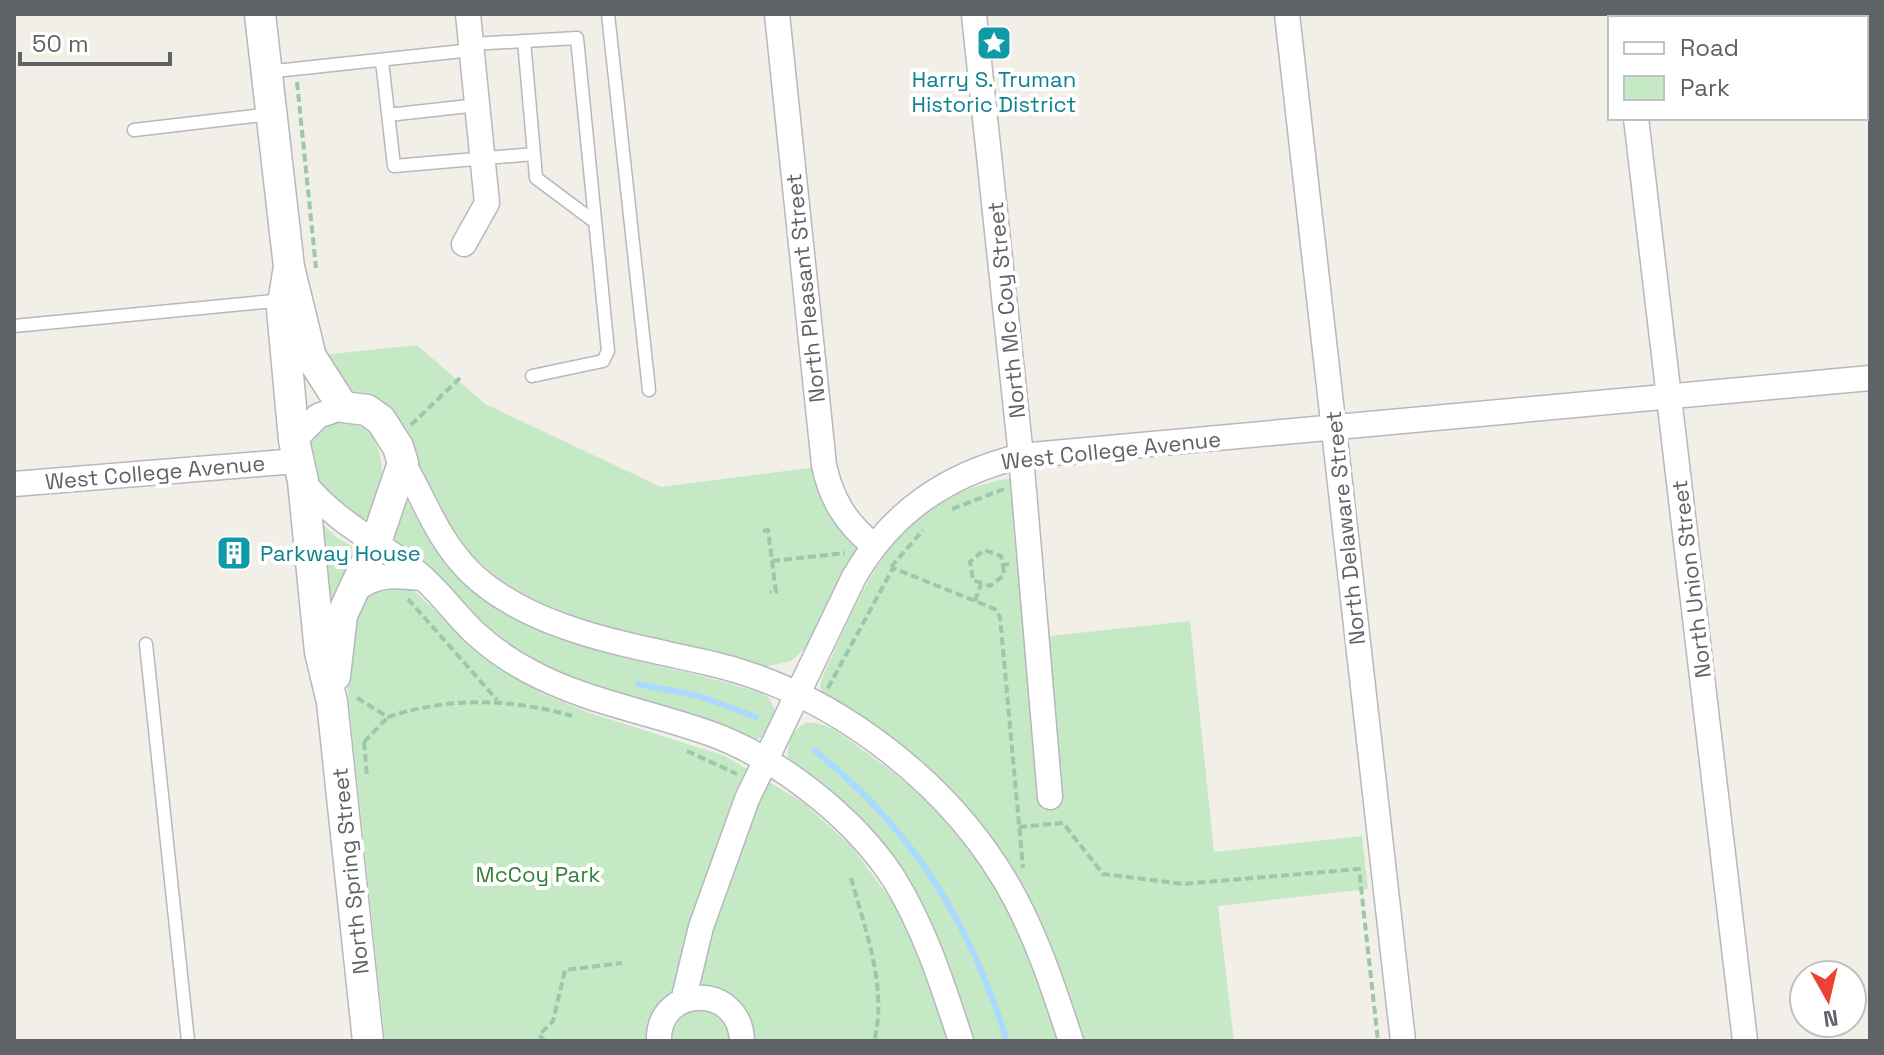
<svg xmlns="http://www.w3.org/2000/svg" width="1884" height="1055" viewBox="0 0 1884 1055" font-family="'Space Grotesk',sans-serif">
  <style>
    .green { fill: #c5e8c5 }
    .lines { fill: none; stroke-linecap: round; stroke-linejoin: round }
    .stream { stroke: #aadaff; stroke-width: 6 }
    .service-casing { stroke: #b5b8bc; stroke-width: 15 }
    .minor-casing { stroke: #b5b8bc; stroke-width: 27 }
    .tertiary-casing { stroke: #b5b8bc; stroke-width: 33 }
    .path { stroke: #9cc7a9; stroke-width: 4; stroke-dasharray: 8 4; stroke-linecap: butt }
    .service { stroke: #fff; stroke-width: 12 }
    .minor { stroke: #fff; stroke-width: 24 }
    .tertiary { stroke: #fff; stroke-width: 30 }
    .labels { text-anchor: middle; stroke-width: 8; stroke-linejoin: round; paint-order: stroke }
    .culture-label { font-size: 22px; fill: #0d838f; stroke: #fff }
    .street-label { font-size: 22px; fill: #5f6368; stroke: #fff }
    .park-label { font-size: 22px; fill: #348238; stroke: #fff }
  </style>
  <rect width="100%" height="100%" fill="#f1efe8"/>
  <!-- green -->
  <path class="green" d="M417 345 485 404 661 487 817 467 858 548 809 645 791 661 765 667C735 663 705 654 675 647 585 626 524 610 458 541L322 355Z
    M348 419 369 431C388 459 384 489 370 518L353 520C341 506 322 492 313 476 294 443 317 423 348 419Z
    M1035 475 1050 636 1190 621 1214 852 1362 836 1368 889 1218 906 1234 1041H1078C1066 1000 1058 956 1039 918 992 825 902 765 825 700L820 687 822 678C873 567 899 488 1035 475Z
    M403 496C417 514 423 535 438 552 538 662 633 651 761 693L769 698 775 710 767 735 754 741 595 691 508 648 392 543Z
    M315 517 336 537 363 553 332 622Z
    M378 583 409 586 483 656 543 694 587 712 725 756 804 803 852 847 899 911 918 950 950 1041H385L345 666 359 601Z
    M805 723C828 720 847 739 864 751 933 799 1001 868 1031 948 1043 978 1050 1010 1059 1041H970L936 933 907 882 788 760C786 745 792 730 805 723Z"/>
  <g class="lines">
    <!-- stream -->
    <path class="stream" d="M638 684 699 696 756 717
      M814 750C912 828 970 922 1007 1041"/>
    <defs>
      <path id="service" d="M608 14 649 390
        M471 44 577 38 608 351 603 361 532 376
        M382 61 394 166 534 154 524 41
        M266 72 472 50
        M388 115 478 105
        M134 130 271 114
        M534 154 536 178 595 222
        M14 326 284 300
        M146 644 188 1041"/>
      <path id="minor" d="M777 14 824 465C831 499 846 523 873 545
        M1287 14 1403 1041
        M1624 14V18
        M974 15 1021 456 1050 797
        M1636 118 1745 1041
        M464 244 487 203 468 14
        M294 440 318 416 343 407
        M403 463C426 502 436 537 469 571 529 630 630 645 709 663 835 692 956 786 1016 900 1040 946 1055 993 1071 1041
        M303 481C331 519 378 542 415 571 437 588 454 613 474 632 489 646 510 661 529 671 584 701 646 711 706 732 776 756 854 817 894 879 925 929 943 986 961 1041
        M14 484 296 461
        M353 592C375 573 394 575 421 578
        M683 1001 701 927 747 799 854 577C892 511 948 474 1021 456L1870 378
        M659 1041C657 985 740 982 742 1041"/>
      <path id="tertiary" d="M260 14 289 267 311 357 343 407 367 410 381 420 398 447 403 463 376 542 342 615 335 676
        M289 267 282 309 294 440 303 481 320 652 332 702 368 1041"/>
    </defs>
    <!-- service casing -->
    <use href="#service" class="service-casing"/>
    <!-- minor casing -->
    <use href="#minor" class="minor-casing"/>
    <!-- tertiary casing -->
    <use href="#tertiary" class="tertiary-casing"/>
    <!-- path -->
    <path class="path" d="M297 82 316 268
      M411 425 461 377
      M952 509 1004 489
      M763 531 768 530 776 592H770
      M772 561 845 553
      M1003 565 1004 575 990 586 973 580 970 562 984 550 1001 556 1003 565 1010 564
      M891 567 923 530
      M408 599 497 700
      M975 601 981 584
      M828 688 893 568 995 609 1000 617 1023 868
      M357 698 388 717C448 697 511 698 572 716
      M364 742 367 776
      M364 742 388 717
      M687 751 737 774
      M1019 827 1063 823 1103 874 1183 884 1359 869 1378 1041
      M851 878C865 929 888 989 874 1041
      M545 1041 539 1035 553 1021 565 970 622 963"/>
    <!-- service -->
    <use href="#service" class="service"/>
    <!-- minor -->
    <use href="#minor" class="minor"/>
    <!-- tertiary -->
    <use href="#tertiary" class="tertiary"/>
  </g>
  <!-- icons -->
  <defs>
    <symbol id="sight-square" viewBox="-11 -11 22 22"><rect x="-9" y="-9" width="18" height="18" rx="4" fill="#0f9aa8" stroke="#fff"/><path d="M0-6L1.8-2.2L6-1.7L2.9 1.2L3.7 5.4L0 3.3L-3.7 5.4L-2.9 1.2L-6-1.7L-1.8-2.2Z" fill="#fff"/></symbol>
    <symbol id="building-square" viewBox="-11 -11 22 22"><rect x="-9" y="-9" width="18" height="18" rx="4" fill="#0f9aa8" stroke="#fff"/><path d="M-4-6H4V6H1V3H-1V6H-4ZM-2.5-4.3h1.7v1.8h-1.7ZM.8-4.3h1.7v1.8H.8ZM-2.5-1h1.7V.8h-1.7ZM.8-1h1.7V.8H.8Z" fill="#fff"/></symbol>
  </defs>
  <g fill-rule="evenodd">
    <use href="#sight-square" x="974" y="23" width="40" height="40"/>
    <use href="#building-square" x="214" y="533" width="40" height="40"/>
  </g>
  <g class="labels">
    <!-- culture labels -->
    <g class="culture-label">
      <text x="994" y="87">Harry S. Truman<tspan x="994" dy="25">Historic District</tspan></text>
      <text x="260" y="561" text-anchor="start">Parkway House</text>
    </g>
    <!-- street labels -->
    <g class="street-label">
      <text transform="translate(805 288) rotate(-96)" y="8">North Pleasant Street</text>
      <text transform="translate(1006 310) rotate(-96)" y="8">North Mc Coy Street</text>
      <text transform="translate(1111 450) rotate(-6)" y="8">West College Avenue</text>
      <text transform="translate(155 472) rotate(-5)" y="8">West College Avenue</text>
      <text transform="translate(1345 528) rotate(-96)" y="8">North Delaware Street</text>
      <text transform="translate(1691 579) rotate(-97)" y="8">North Union Street</text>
      <text transform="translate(350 871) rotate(-96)" y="8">North Spring Street</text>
    </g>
    <!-- park labels -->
    <g class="park-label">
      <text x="538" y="882">McCoy Park</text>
    </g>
  </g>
  <!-- border -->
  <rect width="1884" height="1055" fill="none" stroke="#5f6368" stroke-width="32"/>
  <!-- legend -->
  <rect x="1608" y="16" width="260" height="104" fill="#ffffff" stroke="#bfc1c3" stroke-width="2"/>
  <rect x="1624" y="42" width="40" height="12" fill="#ffffff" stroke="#bfc1c3" stroke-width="2"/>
  <text x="1680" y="56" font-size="24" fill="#5f6368">Road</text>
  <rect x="1624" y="76" width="40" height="24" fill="#c5e8c5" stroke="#bfc1c3" stroke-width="2"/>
  <text x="1680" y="96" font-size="24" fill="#5f6368">Park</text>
  <!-- north arrow -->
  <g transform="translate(1828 999) rotate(172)"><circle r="38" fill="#ffffff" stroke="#bfc1c3" stroke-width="2"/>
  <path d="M0-6L14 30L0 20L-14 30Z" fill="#ea4335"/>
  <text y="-12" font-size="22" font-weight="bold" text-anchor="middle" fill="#5f6368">N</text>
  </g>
  <!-- scale -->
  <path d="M20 52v12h150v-12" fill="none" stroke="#5f6368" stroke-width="4"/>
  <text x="32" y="52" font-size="24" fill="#5f6368" stroke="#ffffff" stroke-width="6" paint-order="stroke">50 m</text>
</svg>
